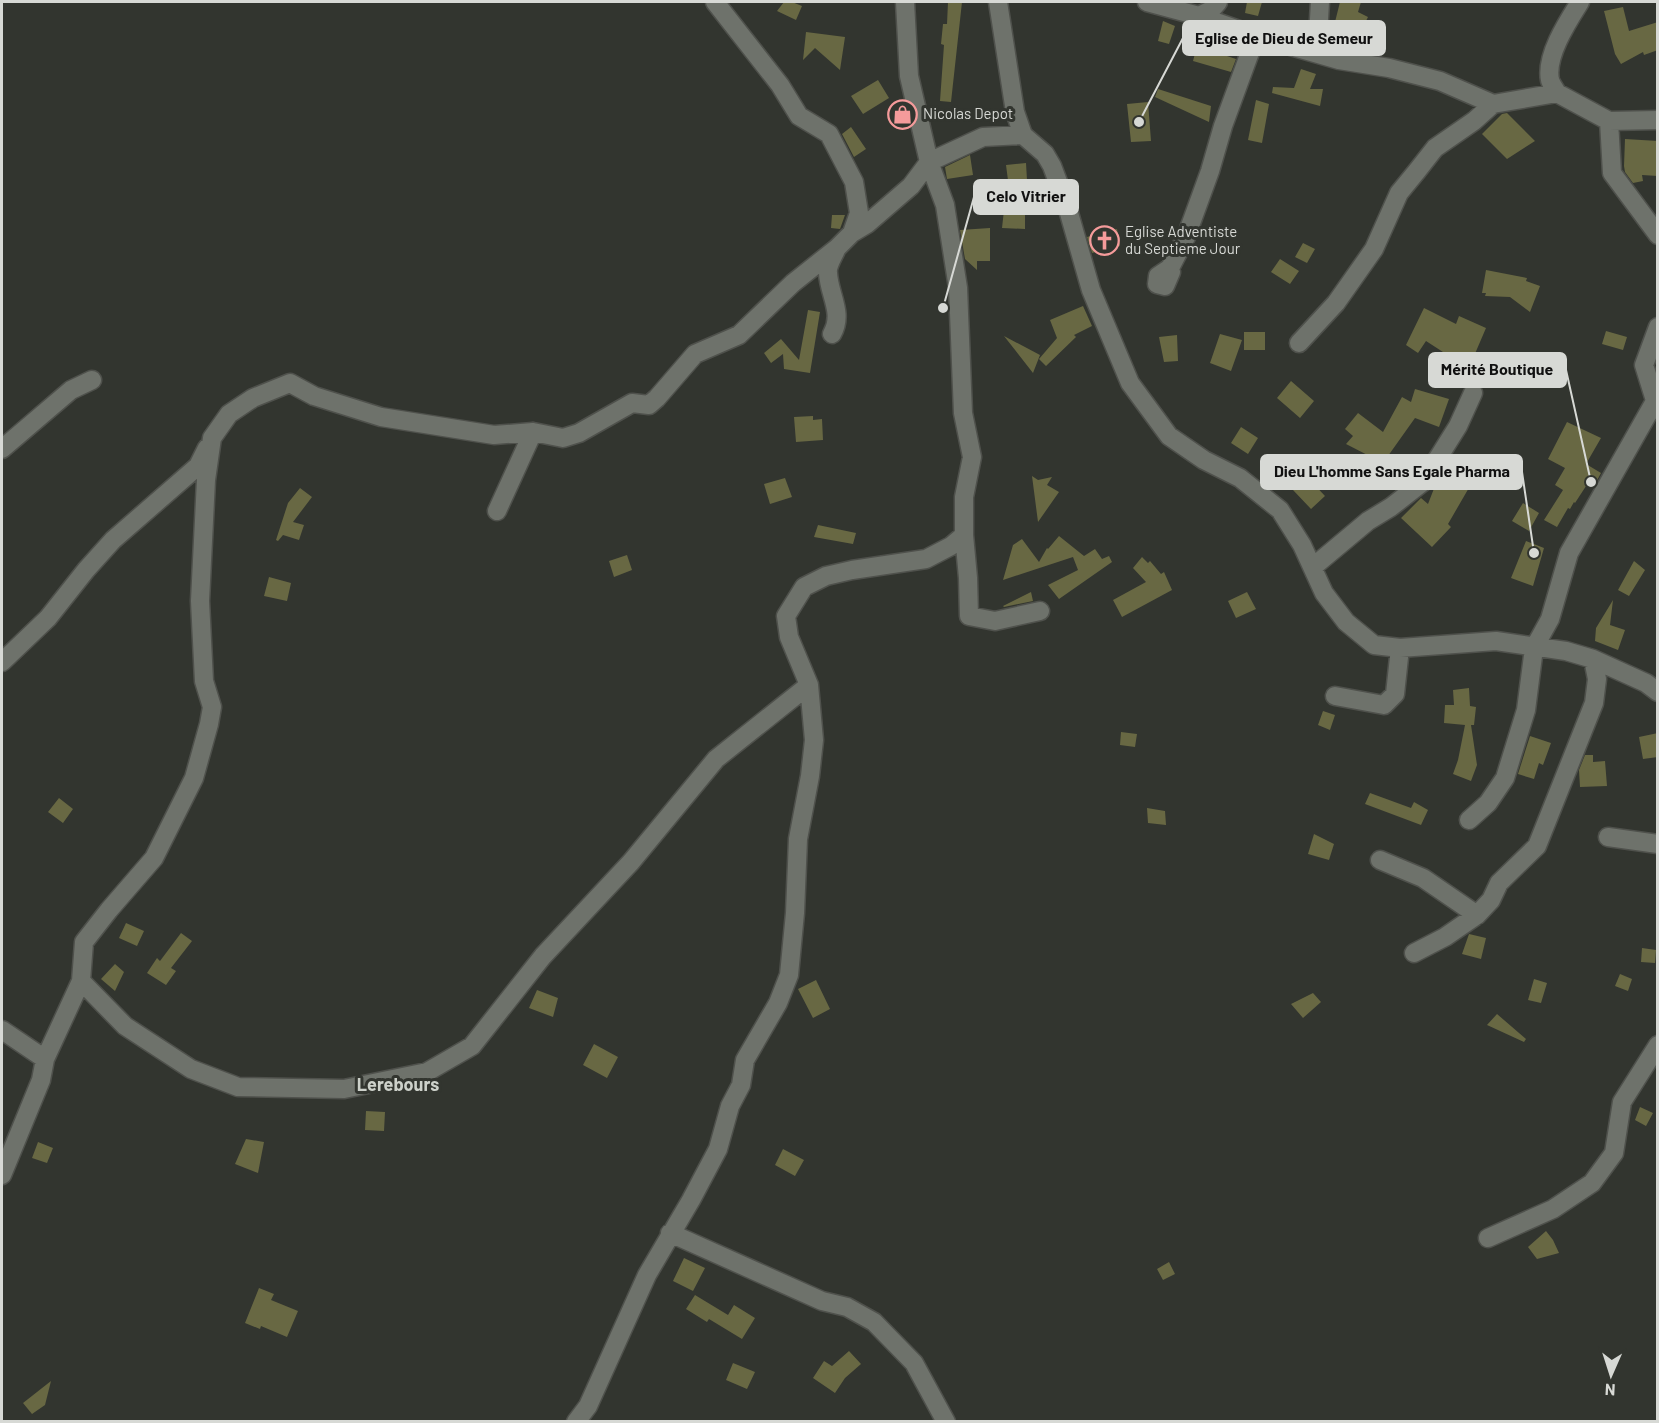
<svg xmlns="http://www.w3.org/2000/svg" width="1659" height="1423" viewBox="0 0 1659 1423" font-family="Barlow,sans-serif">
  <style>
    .building { fill: #686843 }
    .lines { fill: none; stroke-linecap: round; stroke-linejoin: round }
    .minor-casing { stroke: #4f514c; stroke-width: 21 }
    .minor { stroke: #6e726b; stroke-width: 18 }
    .labels { text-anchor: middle; stroke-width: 6; stroke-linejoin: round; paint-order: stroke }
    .poi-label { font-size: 15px; fill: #d7d9d5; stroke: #32352f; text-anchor: start }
    .quarter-label { font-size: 18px; font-weight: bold; fill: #cdd1ca; stroke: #32352f }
    .leader { fill: none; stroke: #d7d9d5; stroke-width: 2 }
    .callout-dot { fill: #d7d9d5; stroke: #32352f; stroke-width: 2 }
    .callout { fill: #d7d9d5; stroke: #d7d9d5; stroke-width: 2 }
    .callout-label { font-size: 16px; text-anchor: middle; font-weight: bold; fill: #111 }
  </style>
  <rect width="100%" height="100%" fill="#32352f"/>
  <!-- building -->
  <path class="building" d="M784 2H792L802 6 796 20 777 11Z
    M948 2H962L951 102 940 101 944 45 941 44 943 24H947Z
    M1247 2H1262L1258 16 1245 13Z
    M1340 2H1361L1358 12 1368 17 1359 35 1360 46 1337 38 1339 30H1333Z
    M1623 7 1629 31 1658 22V50L1644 55 1643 52 1621 64 1615 54 1604 11Z
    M1163 21 1175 26 1169 44 1158 41Z
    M806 32 845 37 840 70 815 48 803 60Z
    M1198 42 1223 47 1221 54 1236 59 1231 72 1193 61Z
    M1301 69 1316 74 1310 89H1323L1320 106 1272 93 1273 87 1294 88Z
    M878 80 889 98 863 114 851 96Z
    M1158 89 1211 106 1209 122 1155 97Z
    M1256 100 1269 104 1262 143 1248 140Z
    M1148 102 1151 141 1131 142 1127 104Z
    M1507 113 1535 141 1507 159 1482 134 1502 114Z
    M851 127 866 149 854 157 842 134Z
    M1625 139 1658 141V176L1642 175 1643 181 1633 183 1625 172 1624 166Z
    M970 155 973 175 947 179 945 167Z
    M1026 163 1028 197 1025 198V229L1002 228 1004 210 1012 211 1006 165Z
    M832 215H845L840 229 831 228Z
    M990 228V261H977V270L965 259 960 230Z
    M1117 229 1120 246 1092 253 1087 237Z
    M1303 243 1315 249 1307 263 1295 257Z
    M1280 259 1299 271 1290 284 1271 272Z
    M1486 270 1527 278 1526 281 1540 286 1530 312 1510 297 1485 296 1486 293H1482Z
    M1083 306 1092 326 1074 335 1076 337 1046 366 1039 359 1057 338 1050 320Z
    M1424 308 1456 324 1459 316 1486 328 1471 363 1443 352 1426 341 1418 353 1406 345Z
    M808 310 820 312 810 373 784 369 783 354 771 363 764 353 781 339 799 360Z
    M1606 331 1627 337 1623 350 1602 344Z
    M1244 332H1265V350H1244Z
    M1220 334 1242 340 1231 371 1210 363Z
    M1177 335 1178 361 1164 362 1159 337Z
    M1004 336 1040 355 1033 373Z
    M1291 381 1314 401 1300 418 1277 398Z
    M1415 389 1449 399 1439 427 1415 418 1383 463 1346 444 1353 436 1345 429 1358 413 1383 432 1402 397 1411 402Z
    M813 416V420L822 419 823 440 796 442 794 417Z
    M1567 422 1601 438 1586 464 1601 473 1594 486 1588 483 1575 503 1574 502 1570 509 1568 508 1557 527 1544 520 1563 490 1555 485 1565 468 1548 459Z
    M1241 427 1258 438 1248 454 1231 443Z
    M1446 472 1470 486 1448 524 1451 527 1432 547 1401 518 1421 498 1428 504 1435 486Z
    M1032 476 1038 480 1052 477 1047 485 1059 492 1038 522Z
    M1307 477 1325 496 1311 509 1293 490Z
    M785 478 792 497 770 504 764 484Z
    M300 488 312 497 293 522 304 525 299 540 283 535 278 541 276 540 288 503Z
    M1523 503 1539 513 1529 531 1512 521Z
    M818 525 856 533 853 544 814 537Z
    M1059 536 1084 556 1095 549 1102 559 1109 556 1112 562 1059 599 1048 585 1078 570 1073 557 1003 580 1013 545 1022 539 1039 562 1047 548 1048 549Z
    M1526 541 1544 548 1533 586 1511 578Z
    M627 555 632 570 614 577 609 561Z
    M1142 557 1148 563 1150 561 1161 574 1164 572 1172 590 1122 617 1113 600 1146 582 1133 568Z
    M1634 561 1645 570 1629 596 1618 590Z
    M269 577 291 583 287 601 264 596Z
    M1031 592 1033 601 1004 607 1003 606Z
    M1247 592 1256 609 1236 618 1228 601Z
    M1613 600 1610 625 1625 630 1618 650 1595 641 1596 628Z
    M1469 688 1470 706 1476 707 1474 725H1471L1477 765 1471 781 1453 774 1458 760 1465 725 1444 723 1445 705H1454L1453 690Z
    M1323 711 1335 715 1330 730 1318 725Z
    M1121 732 1137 734 1135 747 1120 745Z
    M1658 733V757L1643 759 1639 737Z
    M1530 736 1551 743 1543 765 1539 763 1534 779 1518 774Z
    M1585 755H1593V762L1605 761 1607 786 1580 787 1579 770Z
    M1370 793 1411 808 1414 802 1428 810 1421 825 1365 804Z
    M59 798 73 809 63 823 48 812Z
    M1147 808 1165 811 1166 825 1148 823Z
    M1314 834 1334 844 1329 860 1308 854Z
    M126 923 144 931 137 946 119 938Z
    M181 933 192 941 171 968 176 971 166 985 147 973 157 958 160 961Z
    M1469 934 1486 938 1481 959 1462 954Z
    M1642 948 1656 950 1655 963 1641 962Z
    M115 964 124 972 115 991 101 979Z
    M1620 974 1632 979 1628 991 1615 986Z
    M1534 979 1547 983 1541 1003 1528 1000Z
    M816 980 830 1009 813 1018 798 989Z
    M537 990 558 998 553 1017 529 1008Z
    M1313 993 1321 1002 1303 1018 1291 1004Z
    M1497 1014 1526 1039 1524 1042 1487 1025Z
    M594 1044 618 1057 607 1078 583 1065Z
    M1640 1107 1653 1113 1646 1126 1635 1120Z
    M366 1111 385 1112 384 1131 365 1130Z
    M246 1139 264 1142 258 1173 235 1164Z
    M38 1142 53 1148 47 1163 32 1158Z
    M783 1149 804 1160 795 1176 775 1165Z
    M1546 1231 1553 1240 1559 1253 1537 1259 1528 1247Z
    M684 1258 705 1268 693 1291 673 1281Z
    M1169 1262 1175 1274 1163 1280 1157 1269Z
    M259 1288 274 1294 271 1300 298 1311 287 1337 261 1326 260 1329 245 1323Z
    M695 1295 728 1315 734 1305 755 1318 742 1339 709 1319 707 1322 686 1309Z
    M849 1351 861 1364 845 1378 835 1393 813 1378 824 1361 832 1366Z
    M733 1363 755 1372 747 1389 726 1380Z
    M51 1381 45 1405 32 1414 23 1403Z"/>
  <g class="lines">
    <defs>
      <path id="minor" d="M715 2 780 85 799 116 829 134 854 182 859 213 852 233 837 248 793 283 739 335 695 354 657 398 649 405 632 403 579 433 563 438 533 432 494 435 381 417 314 396 290 383 253 398 229 414 212 438 206 480 200 601 204 681 212 707 209 724 194 778 154 858 109 910 84 942 81 981 125 1026 191 1069 238 1087 344 1089 427 1072 472 1046 543 956 631 862 716 759 809 685
        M905 2 909 76 929 162 945 205 958 288 963 413 972 457 964 497V535L968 578 969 616 995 621 1040 611
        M998 2 1015 112 1023 135 1045 154 1052 166 1067 206 1091 290 1130 383 1169 436 1204 460 1240 478 1280 510 1302 545 1324 593 1346 622 1374 645 1400 648 1496 641 1566 651 1593 659 1646 683 1658 692
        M1147 2 1199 16 1256 36 1339 60 1389 68 1440 81 1493 104 1557 93 1609 121 1658 120
        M1199 16 1211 10 1218 2
        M1317 53 1320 2
        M1557 93C1555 89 1551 84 1550 80 1545 56 1568 21 1580 2
        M1609 121 1612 173 1658 235
        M852 233 867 224 911 186 929 162 983 137 1023 135
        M1171 272 1165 286 1157 284 1158 276 1170 268 1186 237 1210 171 1223 126 1256 36
        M1658 327 1644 365 1658 410
        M832 334C844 313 829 295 828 273 827 266 833 257 836 250
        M1299 343 1336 303 1374 249 1399 193 1417 171 1435 148 1474 121 1493 104
        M2 449 71 390 92 380
        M497 511 533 432
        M1313 567 1368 521 1391 507 1423 482 1458 426 1473 393
        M2 662 48 618 86 570 113 540 198 466 207 448
        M1335 696 1384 705 1395 694 1400 648
        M1469 820 1488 803 1505 778 1526 710 1534 648 1550 619 1569 553 1654 403
        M1608 837 1658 844
        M1380 860 1423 878 1477 915
        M1414 953 1445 937 1477 915 1491 900 1499 883 1537 846 1594 703 1597 679 1593 659
        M2 1030 45 1059 41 1080 2 1175
        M45 1059 81 981
        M670 1233 822 1301 847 1307 874 1322 914 1363 946 1422
        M1488 1238 1553 1209 1592 1183 1614 1153 1622 1102 1658 1045
        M576 1422 588 1406 647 1275 691 1200 718 1149 730 1106 741 1085 745 1060 778 1003 789 975 795 913 798 839 810 776 814 740 809 685 789 637 786 616 804 587 826 576 852 570 926 559 951 546 964 535"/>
    </defs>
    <!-- minor casing -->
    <use href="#minor" class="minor-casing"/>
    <!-- minor -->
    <use href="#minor" class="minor"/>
  </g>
  <!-- icons -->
  <defs>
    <symbol id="shop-ring" viewBox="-11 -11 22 22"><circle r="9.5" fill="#32352f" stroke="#f59b9b" stroke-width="1.5"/><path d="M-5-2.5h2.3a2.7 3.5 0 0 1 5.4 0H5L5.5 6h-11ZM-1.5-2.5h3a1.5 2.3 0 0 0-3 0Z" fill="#f59b9b"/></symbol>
    <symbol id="church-ring" viewBox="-11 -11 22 22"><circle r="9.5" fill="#32352f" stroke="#f59b9b" stroke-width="1.5"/><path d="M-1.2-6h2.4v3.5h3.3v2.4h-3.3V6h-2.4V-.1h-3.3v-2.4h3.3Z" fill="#f59b9b"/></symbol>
  </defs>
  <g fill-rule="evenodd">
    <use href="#shop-ring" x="886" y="98" width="33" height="33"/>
    <use href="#church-ring" x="1088" y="224" width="33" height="33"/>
  </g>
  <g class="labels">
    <!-- poi labels -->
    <g class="poi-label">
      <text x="923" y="119">Nicolas Depot</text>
      <text x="1125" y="237">Eglise Adventiste<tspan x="1125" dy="17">du Septieme Jour</tspan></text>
    </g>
    <!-- quarter labels -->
    <g class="quarter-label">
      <text x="398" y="1091">Lerebours</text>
    </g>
  </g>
  <!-- callouts -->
  <path class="leader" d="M1139 122L1183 38M943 308L974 197M1591 482L1566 370M1534 553L1522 472"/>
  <g class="callout-dot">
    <circle cx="1139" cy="122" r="6"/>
    <circle cx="943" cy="308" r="6"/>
    <circle cx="1591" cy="482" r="6"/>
    <circle cx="1534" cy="553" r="6"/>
  </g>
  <g class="callout">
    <rect x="1183" y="21" width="202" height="34" rx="6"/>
    <rect x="974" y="180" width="104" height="34" rx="6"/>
    <rect x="1429" y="353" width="137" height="34" rx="6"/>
    <rect x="1261" y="455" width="261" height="34" rx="6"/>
  </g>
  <g class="callout-label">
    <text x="1284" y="44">Eglise de Dieu de Semeur</text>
    <text x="1026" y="202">Celo Vitrier</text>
    <text x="1497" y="375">Mérité Boutique</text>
    <text x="1392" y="477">Dieu L'homme Sans Egale Pharma</text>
  </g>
  <!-- border -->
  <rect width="1659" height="1423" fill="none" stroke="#d7d9d5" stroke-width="6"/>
  <!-- north arrow -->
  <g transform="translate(1611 1375) rotate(183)" stroke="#32352f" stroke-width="4.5" paint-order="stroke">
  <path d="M0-4.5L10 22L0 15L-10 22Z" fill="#d7d9d5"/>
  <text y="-9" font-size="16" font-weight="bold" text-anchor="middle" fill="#d7d9d5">N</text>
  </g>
</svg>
